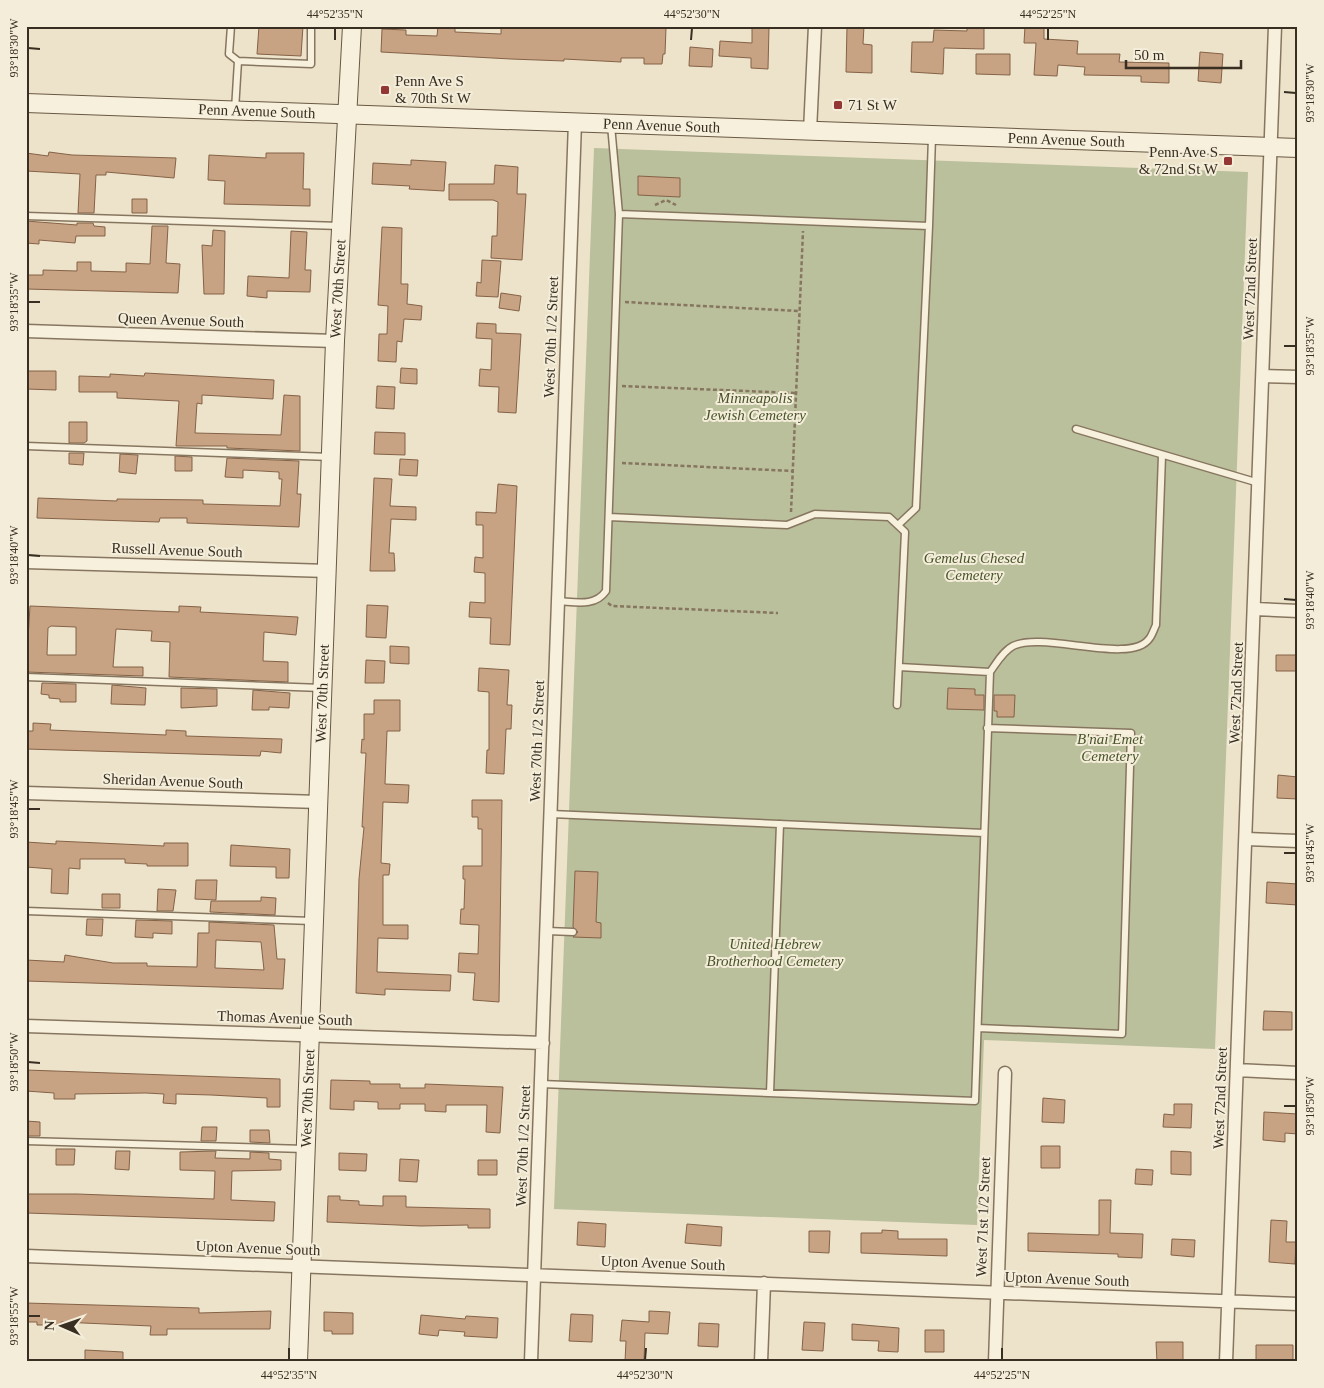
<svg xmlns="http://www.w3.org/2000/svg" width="1324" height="1388" viewBox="0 0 1324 1388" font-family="Georgia,serif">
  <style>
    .cemetery { fill: #babf9c }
    .building { fill: #c7a283; stroke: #856247; fill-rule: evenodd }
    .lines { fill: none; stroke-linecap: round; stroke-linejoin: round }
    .lane-casing { stroke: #87765f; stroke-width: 9 }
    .street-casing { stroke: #87765f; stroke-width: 15 }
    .secondary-casing { stroke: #695842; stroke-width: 20 }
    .path { stroke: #87765f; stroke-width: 2.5; stroke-dasharray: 4 2.5; stroke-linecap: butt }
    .lane { stroke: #f7f0dd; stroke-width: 6 }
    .street { stroke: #f7f0dd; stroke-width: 12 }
    .secondary { stroke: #f7f0dd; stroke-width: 18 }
    .ticks { fill: none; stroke: #392e22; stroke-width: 2 }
    .poi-dot { fill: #923734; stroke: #f4edd9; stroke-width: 2 }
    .labels { text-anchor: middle; stroke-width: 4; stroke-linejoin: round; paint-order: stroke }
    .poi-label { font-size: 15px; fill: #392e22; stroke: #f4edd9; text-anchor: start }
    .street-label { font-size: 15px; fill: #392e22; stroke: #f4edd9 }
    .park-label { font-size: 15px; font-style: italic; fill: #47542a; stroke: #f4edd9 }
    .neatline { fill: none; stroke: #392e22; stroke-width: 2 }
    .ticks-label { font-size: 12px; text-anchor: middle; fill: #392e22 }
  </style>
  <rect width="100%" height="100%" fill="#ece3ca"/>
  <!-- cemetery -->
  <path class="cemetery" d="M594 148 1248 172 1215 1049 984 1040 977 1225 554 1209Z"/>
  <!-- building -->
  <path class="building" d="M259 26H303L301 56 257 54Z
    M438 26H455V32L501 34V26L666 28 665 54H663L662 64H644V58H621V62L564 59V61L511 59 381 52 382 29 406 30V35L437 36Z
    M847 26H864L863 44 872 45V73L846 72Z
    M967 26H984V49L944 48 943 74 911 72 912 42H933L934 30 967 31Z
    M1025 26H1044V39L1078 41 1077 54H1120L1119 62 1169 63V83L1141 82V76L1084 75 1085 67 1058 65 1057 76 1034 75 1036 43H1024Z
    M752 27H769L768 69 751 68V58L719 56 720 41 752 43Z
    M690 47 713 49 712 67 689 66Z
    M1200 52 1223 54 1221 83 1198 81Z
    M976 54H1010V75L976 74Z
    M49 152 72 155 176 158 174 178 106 172V175H96L94 213H78L80 174 26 171V153L48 156Z
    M266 153H304L303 189H310V206L224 204 225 181 208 180 209 155 266 158Z
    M411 160 446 162 444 191 409 189 410 186 372 184 373 163 411 165Z
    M495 165 518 167 517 194H526L522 260 491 258 492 236H497L498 202 493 200H449V184H494Z
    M638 176 680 178V197L638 195Z
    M132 199H147V213H132Z
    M26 221 77 225V223H93L94 226 105 227V236H76L75 243 39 240V244L26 243Z
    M152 226H168L166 263 180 264 178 293 26 289V275H43V270L77 271V262H91V271L126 272V263L150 264Z
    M382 227 402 228 401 284H408L407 304 422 306 421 320 404 319 402 342 397 341 396 362 378 361 379 334H387L388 306 378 305Z
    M213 230 225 231 224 294H204L202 245 212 246Z
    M291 231 307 232 305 270H311L310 292 267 291V298L247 296 248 276 289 278Z
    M482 260 501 261 498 297 476 296 477 282 481 283Z
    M501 293 521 296 519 311 499 308Z
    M477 323 496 324V333L521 334 516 413 498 412 499 387 479 386 480 369 491 370 492 339 476 338Z
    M401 368 417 369V384L400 383Z
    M26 371H56V390L26 389Z
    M145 373 274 380 273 399 202 395V404L197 403 195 433 281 435 284 395 300 396V451L227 448V446H176L179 401 117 398V392H79V376L110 377V374L144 376Z
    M377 386 395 387 394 409 376 408Z
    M69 422H87V441L84 443H69Z
    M375 432 405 433V455L374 454Z
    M69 453H84L83 465 69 464Z
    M120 454 138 455 136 474 119 472Z
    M175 456 192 457V471H175Z
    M227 458 299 461 297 494H301L299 527 187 523V518H160L159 522 37 518 38 498 117 501V499L203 500V504L280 506 282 479H279V472L243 470V478L225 477Z
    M400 459 418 460 417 476 399 475Z
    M374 478 392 479 390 506 416 507V520L391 519 389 553H394L395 571H370Z
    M498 484 517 486 510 645 490 644 491 618 469 617 470 602 485 603V573L474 572 475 557 483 558V525H476V512L496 513Z
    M367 605 388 606 386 638 366 637Z
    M30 606 179 612V606L201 607 200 612 298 617 296 635 264 632 263 661 288 662V682L169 677 170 642 151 641 152 631 116 629 113 667H143V676L26 672ZM51 626 76 627V655H47L48 628Z
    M390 646 409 647V664L390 663Z
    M1276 655H1298V671H1276Z
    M366 660 385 661 384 683H365Z
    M479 668 509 670 507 705H512L511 729H506L504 774 486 773 487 750H489V692L478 691Z
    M42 683 76 684V702H60V699L49 698V695L41 694Z
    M112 685 146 688 145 705 111 704Z
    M181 688 217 689V706L181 708Z
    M948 688 975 689V695H984V710L947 709Z
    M253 690 290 693 289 708 269 707V710H252Z
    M994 695H1015L1014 717H997V711H994Z
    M374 700H400V731H387L385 784 409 785 408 803 383 802 381 863 390 864 389 875H383V925H408V939L378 938 377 972 451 975 450 991 385 989V995L356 993 359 879 364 827H362L366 753H361L362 739 364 740V714H374Z
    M33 723 51 724 50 730 166 735V730L186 731V736L282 739 281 753 261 751 260 756 26 749V731H33Z
    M1278 775 1298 777V799L1277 798Z
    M472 800H502L499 1002 473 1000 475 973 458 972 459 953 478 954 479 925 460 924 461 909H464L465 879H463V866H482V829H478V817H472Z
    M56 841 164 846V843H188V866H147V864L125 863V859H80V869L69 868 68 894 51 893 52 869 26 867V842L56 844Z
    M231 845 290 849 289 878H276V867L230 866Z
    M575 871 598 872 596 922 601 923V938L573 937 578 932 573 927Z
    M196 880H217L216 900 195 899Z
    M1267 882 1298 884V905L1266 903Z
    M158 889 176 890 173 911H157Z
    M102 894H120V908H102Z
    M261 897 276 898 275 915 210 912 211 901H261Z
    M87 919H103L102 936 86 935Z
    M136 920 172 921V934L153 933V938L135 937Z
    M209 922 274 925 277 959H285L283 989 26 981V960L64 962 65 955 113 963H147V966L197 967 198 933H209ZM216 940 261 942 264 970 215 968Z
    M1264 1011 1292 1012V1030H1263Z
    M26 1070 280 1079V1107H267V1098L211 1095 176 1094V1104L163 1103 164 1094 146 1093 75 1094V1099H54V1093L26 1091Z
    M331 1080 370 1081V1084H400V1088H425V1084L503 1087 500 1133 486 1132 487 1105H446V1112L425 1111V1104H400V1109H378V1102L354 1101V1110L330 1109Z
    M1043 1098 1065 1100 1064 1123 1042 1122Z
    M1174 1104H1192L1191 1128 1163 1127 1164 1114 1174 1115Z
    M1264 1112 1298 1114V1134L1285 1133V1142L1263 1140Z
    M26 1121 40 1122V1136H26Z
    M202 1127H217L216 1141H201Z
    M250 1130H269L270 1143 250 1142Z
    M1041 1146H1060V1168H1041Z
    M56 1149H75L74 1165H56Z
    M116 1151H130L129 1170 115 1169Z
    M216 1151 215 1158 250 1159V1152L269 1153V1159L281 1160V1170L232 1171 231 1200 275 1202 274 1221 26 1213V1194H77L214 1199 215 1171 180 1170V1152Z
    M1171 1151 1191 1152V1175L1171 1174Z
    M339 1153 367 1154 366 1171 339 1170Z
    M400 1159 419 1160 417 1182 399 1181Z
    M478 1160H497V1175H478Z
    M1136 1169 1153 1170 1152 1185 1135 1184Z
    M328 1196H340V1200L359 1201V1205L383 1206V1196H406V1207L490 1209V1228H468V1225L421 1226 327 1222Z
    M1099 1200H1111L1110 1233 1143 1234 1142 1258 1118 1257V1254L1028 1251V1233L1099 1235Z
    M1271 1220 1287 1221 1286 1242H1296L1295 1264 1269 1262Z
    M578 1222 606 1224 605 1247 577 1245Z
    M687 1224 722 1227 721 1246 685 1243Z
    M882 1230 898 1231V1239H947V1256L861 1253V1233H882Z
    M809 1231H830L829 1253 809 1252Z
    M1172 1239 1195 1240 1194 1257 1171 1255Z
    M26 1303 199 1308V1313L271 1311 270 1329H167V1335H150L151 1326 61 1322V1325H37V1322H26Z
    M649 1311 670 1312 668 1334 645 1333 644 1362H625L626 1341H620L622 1320 649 1322Z
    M324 1312 353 1313V1334H332V1331H324Z
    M571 1314 593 1315 592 1342 569 1341Z
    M421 1315 465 1319 466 1316 498 1318 497 1338 464 1336 465 1332 439 1330 438 1336 419 1334Z
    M804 1322 825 1323 823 1351 802 1350Z
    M699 1323 719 1324 718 1347 698 1346Z
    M852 1324 899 1328 898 1352 878 1351 879 1341 852 1340Z
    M925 1330H944V1352H925Z
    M1156 1342H1183V1362H1157Z
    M1256 1345H1293V1362H1256Z
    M85 1350 123 1352V1362H85Z"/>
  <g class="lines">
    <defs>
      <path id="lane" d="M231 26 229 54 238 61
        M235 110 238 61 311 64V26
        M619 214 929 226 932 137
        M26 216 340 226
        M1076 429 1259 483
        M26 446 331 457
        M609 517 787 525 815 514 889 517 905 532 897 705
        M898 525 916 508 929 226
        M558 601C576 602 595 607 606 591L619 214 611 125
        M899 667 990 672
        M26 677 322 688
        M551 814 984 833
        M26 911 312 921
        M547 931 573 932
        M978 1028 1122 1034 1131 733 987 728
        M541 1084 975 1101 990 672C996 664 1003 651 1013 646 1042 631 1130 665 1149 639 1152 636 1154 629 1156 625L1162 455
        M770 1093 780 824
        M26 1141 305 1149"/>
      <path id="street" d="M810 131 815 26
        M26 331 335 341
        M1264 376 1298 377
        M26 562 328 571
        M1255 609 1298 611
        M26 793 319 802
        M1247 839 1298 841
        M26 1026 543 1043
        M1237 1070 1298 1073
        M26 1256 1298 1304
        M531 1362 575 122
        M761 1362 764 1283
        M995 1362 1005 1073
        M1226 1362 1275 26"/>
      <g id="secondary">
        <path id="s1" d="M26 103 1298 148"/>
        <path id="s2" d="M298 1362 335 341 352 26"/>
      </g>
    </defs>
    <!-- lane casing -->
    <use href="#lane" class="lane-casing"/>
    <!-- street casing -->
    <use href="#street" class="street-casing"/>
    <!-- secondary casing -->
    <use href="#secondary" class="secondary-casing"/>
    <!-- path -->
    <path class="path" d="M655 205 666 200 676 205
      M625 302 799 311
      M622 386 796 393
      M622 463 793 471
      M791 512 803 231
      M608 603 612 606 778 613"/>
    <!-- lane -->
    <use href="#lane" class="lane"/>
    <!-- street -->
    <use href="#street" class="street"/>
    <!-- secondary -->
    <use href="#secondary" class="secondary"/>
  </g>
  <!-- ticks -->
  <path class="ticks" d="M335 40V28M691 40 692 28M1048 40V28M28 48 40 49M1284 92 1296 93M28 302H40M1284 346H1296M28 555 40 556M1284 599 1296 600M28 809H40M1284 853H1296M28 1062 40 1063M1284 1106H1296M28 1316H40M289 1360V1348M645 1360 646 1348M1002 1360V1348"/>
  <!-- markers -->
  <g class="poi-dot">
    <rect x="380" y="85" width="10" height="10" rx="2.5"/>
    <rect x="833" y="100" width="10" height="10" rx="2.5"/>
    <rect x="1223" y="156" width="10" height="10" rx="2.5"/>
  </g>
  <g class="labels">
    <!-- poi labels -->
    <g class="poi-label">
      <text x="395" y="86">Penn Ave S<tspan x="395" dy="17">&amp; 70th St W</tspan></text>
      <text x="848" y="110">71 St W</text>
      <text x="1218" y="157" text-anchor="end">Penn Ave S<tspan x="1218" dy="17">&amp; 72nd St W</tspan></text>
    </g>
    <!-- street labels -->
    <g class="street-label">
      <text dy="5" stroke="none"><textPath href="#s1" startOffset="231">Penn Avenue South</textPath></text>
      <text dy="5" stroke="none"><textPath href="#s1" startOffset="636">Penn Avenue South</textPath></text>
      <text dy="5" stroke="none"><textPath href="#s1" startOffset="1041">Penn Avenue South</textPath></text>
      <text dy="5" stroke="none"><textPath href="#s2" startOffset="1074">West 70th Street</textPath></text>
      <text transform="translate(1250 289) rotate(-88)" y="5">West 72nd Street</text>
      <text transform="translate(181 320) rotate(2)" y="5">Queen Avenue South</text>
      <text transform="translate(551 337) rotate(-88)" y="5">West 70th 1/2 Street</text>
      <text transform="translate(177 550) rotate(2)" y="5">Russell Avenue South</text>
      <text transform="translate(1236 693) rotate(-88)" y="5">West 72nd Street</text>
      <text dy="5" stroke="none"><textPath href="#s2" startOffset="669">West 70th Street</textPath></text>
      <text transform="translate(537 741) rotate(-88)" y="5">West 70th 1/2 Street</text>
      <text transform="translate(173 781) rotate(2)" y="5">Sheridan Avenue South</text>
      <text transform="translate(285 1018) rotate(2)" y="5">Thomas Avenue South</text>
      <text transform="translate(1220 1098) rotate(-88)" y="5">West 72nd Street</text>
      <text dy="5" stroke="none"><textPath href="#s2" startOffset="264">West 70th Street</textPath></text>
      <text transform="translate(523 1146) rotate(-88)" y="5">West 70th 1/2 Street</text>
      <text transform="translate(983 1217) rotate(-88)" y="5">West 71st 1/2 Street</text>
      <text transform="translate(258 1248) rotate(2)" y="5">Upton Avenue South</text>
      <text transform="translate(663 1263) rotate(2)" y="5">Upton Avenue South</text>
      <text transform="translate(1067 1279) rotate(2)" y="5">Upton Avenue South</text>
    </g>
    <!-- park labels -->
    <g class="park-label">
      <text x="755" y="403">Minneapolis<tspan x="755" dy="17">Jewish Cemetery</tspan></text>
      <text x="974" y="563">Gemelus Chesed<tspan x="974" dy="17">Cemetery</tspan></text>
      <text x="1110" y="744">B'nai Emet<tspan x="1110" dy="17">Cemetery</tspan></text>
      <text x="775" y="949">United Hebrew<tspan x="775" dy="17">Brotherhood Cemetery</tspan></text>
    </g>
  </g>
  <!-- border -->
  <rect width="1324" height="1388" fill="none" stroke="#f4edd9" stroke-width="55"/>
  <!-- north arrow -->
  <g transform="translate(62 1326) rotate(272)" stroke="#f4edd9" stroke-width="4" paint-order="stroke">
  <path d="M0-4L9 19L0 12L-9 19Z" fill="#392e22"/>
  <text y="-8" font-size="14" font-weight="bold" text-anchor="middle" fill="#392e22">N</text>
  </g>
  <!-- scale -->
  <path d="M1126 60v8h115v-8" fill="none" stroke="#392e22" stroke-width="2.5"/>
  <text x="1134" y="60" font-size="15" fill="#392e22" stroke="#f4edd9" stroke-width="4" paint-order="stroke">50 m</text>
  <rect x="28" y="28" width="1268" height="1332" class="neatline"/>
  <g class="ticks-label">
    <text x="335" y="18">44°52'35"N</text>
    <text x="692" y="18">44°52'30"N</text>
    <text x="1048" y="18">44°52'25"N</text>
    <text transform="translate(14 48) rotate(-90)" y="4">93°18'30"W</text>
    <text transform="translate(1310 93) rotate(-90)" y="4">93°18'30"W</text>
    <text transform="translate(14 302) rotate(-90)" y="4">93°18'35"W</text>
    <text transform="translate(1310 346) rotate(-90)" y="4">93°18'35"W</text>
    <text transform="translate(14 555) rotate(-90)" y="4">93°18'40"W</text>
    <text transform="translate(1310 600) rotate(-90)" y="4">93°18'40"W</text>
    <text transform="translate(14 809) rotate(-90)" y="4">93°18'45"W</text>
    <text transform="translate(1310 853) rotate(-90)" y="4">93°18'45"W</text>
    <text transform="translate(14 1062) rotate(-90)" y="4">93°18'50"W</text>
    <text transform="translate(1310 1106) rotate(-90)" y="4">93°18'50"W</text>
    <text transform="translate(14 1316) rotate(-90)" y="4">93°18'55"W</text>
    <text x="289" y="1379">44°52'35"N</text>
    <text x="645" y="1379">44°52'30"N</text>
    <text x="1002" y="1379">44°52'25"N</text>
  </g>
</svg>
